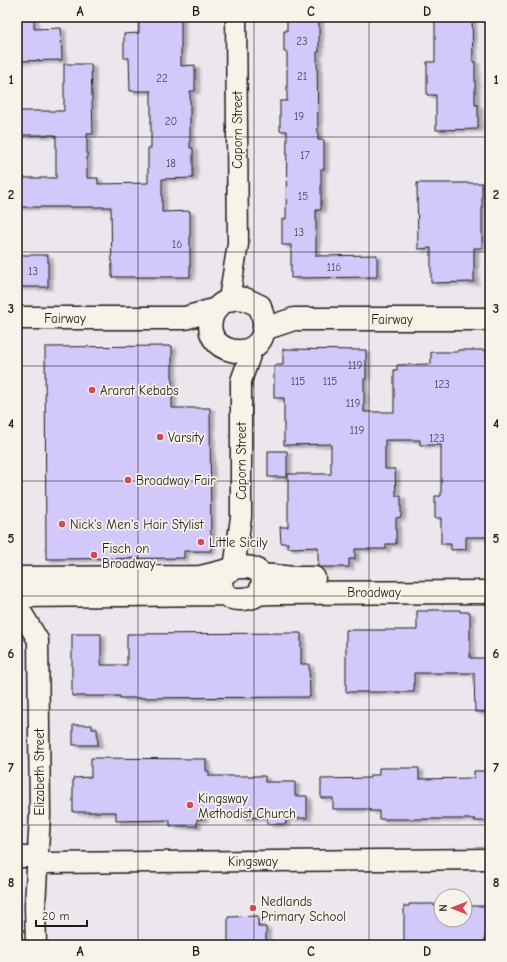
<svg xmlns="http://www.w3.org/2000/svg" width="507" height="962" viewBox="0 0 507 962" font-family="'Comic Neue',sans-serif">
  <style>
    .building { fill: #d3c8fa; stroke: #1c1c1c; filter: url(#shadow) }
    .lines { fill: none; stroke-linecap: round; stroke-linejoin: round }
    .street-casing { stroke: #1c1c1c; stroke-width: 23 }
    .secondary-casing { stroke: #1c1c1c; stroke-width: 25 }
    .street { stroke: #f7f3e8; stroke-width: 20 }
    .secondary { stroke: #f7f3e8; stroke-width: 22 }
    .grid { fill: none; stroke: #1c1c1c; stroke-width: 1; stroke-opacity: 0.55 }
    .poi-dot { fill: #d1495b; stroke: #f7f3e8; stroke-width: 1.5 }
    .labels { text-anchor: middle; stroke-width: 3.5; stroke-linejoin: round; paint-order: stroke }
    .number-label { font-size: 11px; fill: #4a4754 }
    .street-label { font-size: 13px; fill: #1c1c1c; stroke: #f7f3e8 }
    .poi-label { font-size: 13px; fill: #1c1c1c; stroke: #f7f3e8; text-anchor: start }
    .neatline { fill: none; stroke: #1c1c1c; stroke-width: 1.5 }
    .grid-label { font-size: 13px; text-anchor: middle; font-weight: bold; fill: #1c1c1c }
  </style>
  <defs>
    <filter id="shadow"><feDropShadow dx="4.5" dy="2.5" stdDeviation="1" flood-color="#0004"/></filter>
  </defs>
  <rect width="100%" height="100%" fill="#ece6ed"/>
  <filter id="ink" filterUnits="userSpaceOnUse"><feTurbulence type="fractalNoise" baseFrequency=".025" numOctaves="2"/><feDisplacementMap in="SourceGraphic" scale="8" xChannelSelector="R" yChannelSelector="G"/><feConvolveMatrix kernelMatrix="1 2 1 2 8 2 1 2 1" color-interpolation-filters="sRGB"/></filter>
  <g filter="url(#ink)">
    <!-- building -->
    <path class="building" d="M17 17H34V29L61 28 62 60 17 61Z
      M139 17H181V66L195 65V91H190V148H193V178L162 179V212L190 211V277H112L111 207H17V178H56V135H17V111H64V64H91L93 134H87V178H98V184L148 183V148H151V91H130L129 58H124V34L139 33Z
      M287 17H319V52H317L318 140H324V169H321V210H316V256L377 255V277L291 278V245H282V219H286L287 131H280V101H287V52H284V31H287Z
      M435 17H472L473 62H475V105H478V129L436 130V95H427V62H435Z
      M417 183H482V248H474V282L431 283V248L418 249Z
      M17 255H48V287H17Z
      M172 346V408H210L211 551H184V558L46 559 45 347Z
      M283 349 366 350V379H364V412H394V370H397V365L431 364V352H458V350H486L487 371H490V537H466V549L451 550V544H441V518H435V496H441V445H420V440H385V469H395L396 496H401V517L396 518V544H386V549H355V559H349V567H318V547L288 548V543H281L280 527H288V474H331V444L284 445V398H274V365H283Z
      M268 451H287V477H268Z
      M428 610H460V612H470V658H490V712H475L474 673H414V692H346V630H417V611H428Z
      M301 633V664H309L310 697 120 698V696H72V634H101V665H127V634Z
      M73 725H92V729H97L98 745H73Z
      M91 758 206 759V771H209V776H265V782H295V796H307V818H286V824H267V817L241 818V814H203V819H197V826H170V820L116 821V812H73V778L91 777Z
      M379 768H419V779L474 778V771H490V821H475V819H379V811H370V809H333V798H321V779L370 778V775H379Z
      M409 904H434V906H441V920H465V906H485V919H490V935H485V944L404 945V906H409Z
      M258 916V927H266V945H228V917Z"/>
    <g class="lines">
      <defs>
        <path id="street" d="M229 299 238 244 236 17
          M234 569 241 517V381L253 347
          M17 605 38 640 40 815 35 906 36 945
          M17 857H30L45 863 490 859"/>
        <path id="secondary" d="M237 298 245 299 260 306C261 311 264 318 264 324 265 368 196 354 213 314 218 304 226 300 237 298Z
          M17 318H185L216 309
          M264 329 294 319H490
          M262 575 294 578H314
          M17 578 201 577 229 570
          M258 594C263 587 263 583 262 575 260 573 257 570 255 569 240 563 214 571 223 590 225 594 228 597 232 598 238 600 248 599 253 597 257 595 256 595 259 594 264 593 269 593 274 593L490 592
          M17 596 225 594"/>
      </defs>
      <!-- street casing -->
      <use href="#street" class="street-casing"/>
      <!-- secondary casing -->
      <use href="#secondary" class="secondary-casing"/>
      <!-- street -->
      <use href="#street" class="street"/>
      <!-- secondary -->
      <use href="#secondary" class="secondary"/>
    </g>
  </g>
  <!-- grid -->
  <path class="grid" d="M138 17V945M254 17V945M369 17V945M17 137H490M17 252H490M17 366H490M17 481H490M17 596H490M17 710H490M17 825H490"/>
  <!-- markers -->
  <g class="poi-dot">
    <circle cx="92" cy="390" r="4"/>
    <circle cx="160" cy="437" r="4"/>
    <circle cx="128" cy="480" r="4"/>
    <circle cx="62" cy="524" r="4"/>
    <circle cx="201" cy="542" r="4"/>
    <circle cx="94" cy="555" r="4"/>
    <circle cx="190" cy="805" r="4"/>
    <circle cx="253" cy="908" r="4"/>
  </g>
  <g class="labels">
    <!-- number labels -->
    <g class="number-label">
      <text x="302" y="45">23</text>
      <text x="302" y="80">21</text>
      <text x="162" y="82">22</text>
      <text x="299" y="120">19</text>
      <text x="171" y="125">20</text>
      <text x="305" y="159">17</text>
      <text x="171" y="167">18</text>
      <text x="303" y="200">15</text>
      <text x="299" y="236">13</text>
      <text x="177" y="248">16</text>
      <text x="334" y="271">116</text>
      <text x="33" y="275">13</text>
      <text x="355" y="369">119</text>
      <text x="298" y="385">115</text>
      <text x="330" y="385">115</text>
      <text x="442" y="388">123</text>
      <text x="353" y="407">119</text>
      <text x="357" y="434">119</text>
      <text x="437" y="442">123</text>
    </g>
    <!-- street labels -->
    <g class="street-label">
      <text transform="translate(237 130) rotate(-90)" y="5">Caporn Street</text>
      <text x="65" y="323">Fairway</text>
      <text x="392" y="324">Fairway</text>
      <text transform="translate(241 461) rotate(-90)" y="5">Caporn Street</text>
      <text x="374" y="597">Broadway</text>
      <text transform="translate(39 772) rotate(-90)" y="5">Elizabeth Street</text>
      <text x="253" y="866">Kingsway</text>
    </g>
    <!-- poi labels -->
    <g class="poi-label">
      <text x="100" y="395">Ararat Kebabs</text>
      <text x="168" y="442">Varsity</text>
      <text x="136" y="485">Broadway Fair</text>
      <text x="70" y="529">Nick's Men's Hair Stylist</text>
      <text x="209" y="547">Little Sicily</text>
      <text x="102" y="553">Fisch on<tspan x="102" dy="15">Broadway</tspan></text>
      <text x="198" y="803">Kingsway<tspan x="198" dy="15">Methodist Church</tspan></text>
      <text x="261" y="906">Nedlands<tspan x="261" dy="15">Primary School</tspan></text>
    </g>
  </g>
  <!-- margin -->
  <rect width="507" height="962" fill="none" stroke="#f7f3e8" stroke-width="44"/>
  <!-- north arrow -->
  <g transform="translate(453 908) rotate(270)"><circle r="19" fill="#f7f3e8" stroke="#9f9d96"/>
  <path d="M0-3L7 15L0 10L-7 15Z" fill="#d1495b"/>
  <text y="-6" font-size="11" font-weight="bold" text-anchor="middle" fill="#1c1c1c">N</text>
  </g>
  <!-- scale -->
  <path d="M36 920v6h51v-6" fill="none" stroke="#1c1c1c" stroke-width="2"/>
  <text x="42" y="920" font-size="12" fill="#1c1c1c" stroke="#f7f3e8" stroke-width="3" paint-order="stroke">20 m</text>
  <rect x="22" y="22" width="463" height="918" class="neatline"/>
  <g class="grid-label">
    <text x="80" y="16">A</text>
    <text x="196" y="16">B</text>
    <text x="311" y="16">C</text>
    <text x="427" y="16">D</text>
    <text x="11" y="84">1</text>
    <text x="496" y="84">1</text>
    <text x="11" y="199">2</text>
    <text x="496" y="199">2</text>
    <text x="11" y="313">3</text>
    <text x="496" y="313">3</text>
    <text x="11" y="428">4</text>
    <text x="496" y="428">4</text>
    <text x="11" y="543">5</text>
    <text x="496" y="543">5</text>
    <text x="11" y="658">6</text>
    <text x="496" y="658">6</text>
    <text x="11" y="772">7</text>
    <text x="496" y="772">7</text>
    <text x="11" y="887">8</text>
    <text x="496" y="887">8</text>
    <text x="80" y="956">A</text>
    <text x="196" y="956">B</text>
    <text x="311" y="956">C</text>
    <text x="427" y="956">D</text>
  </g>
</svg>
